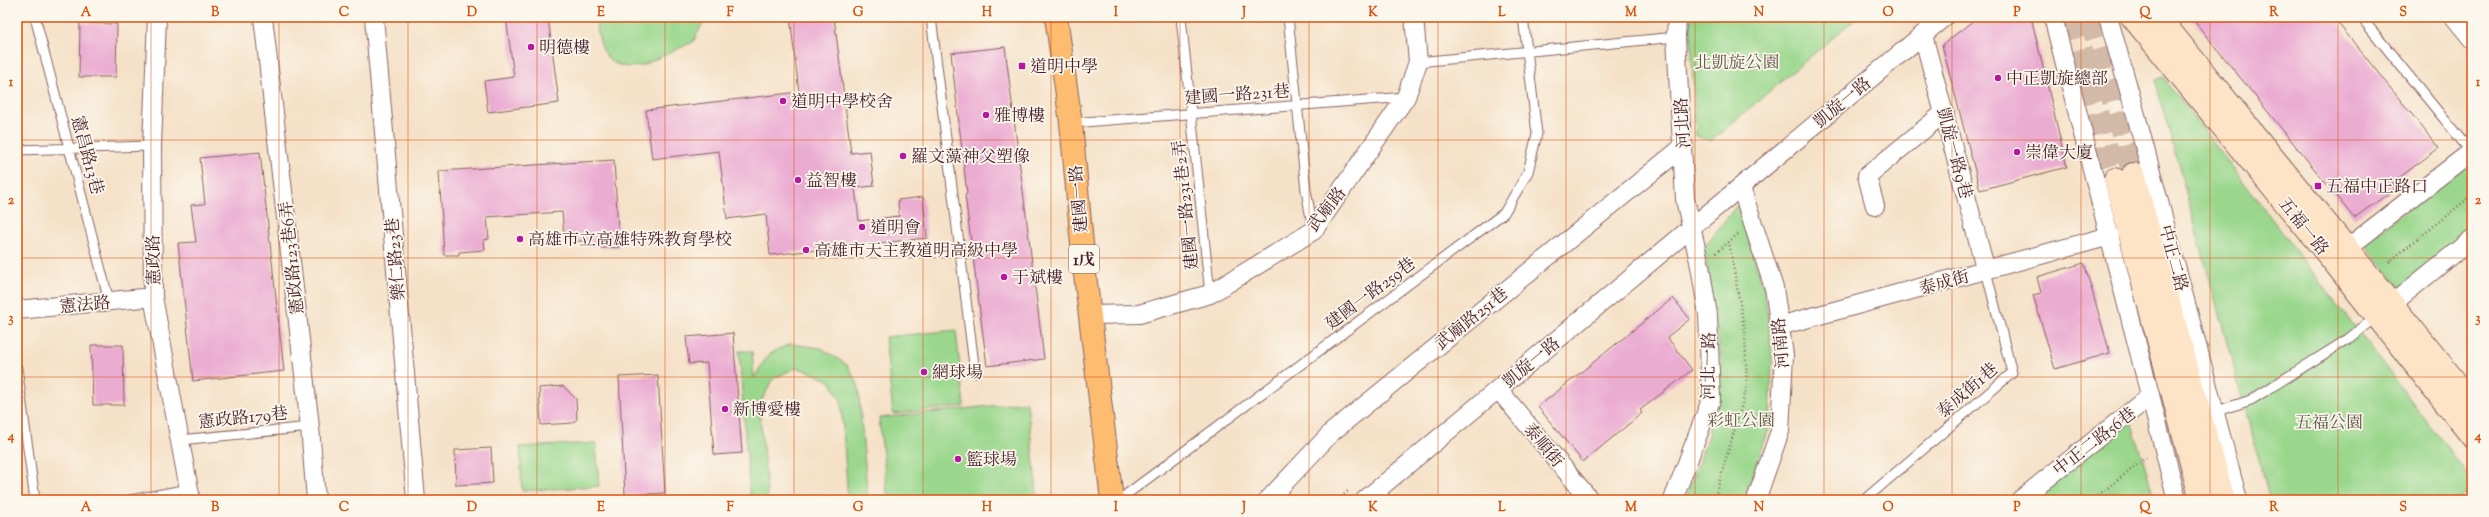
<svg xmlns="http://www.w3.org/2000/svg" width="2489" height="517" viewBox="0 0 2489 517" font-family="'Sorts Mill Goudy','Noto Serif TC',serif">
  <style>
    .green { fill: #9ad78c; stroke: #727b5c }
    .building { fill: #ebacd2 }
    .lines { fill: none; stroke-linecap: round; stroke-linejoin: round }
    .secondary-tunnel { stroke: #d3baa8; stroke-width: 22; stroke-dasharray: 22 11; stroke-linecap: butt }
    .lane-casing { stroke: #866362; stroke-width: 11 }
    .street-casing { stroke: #866362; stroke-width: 20 }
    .secondary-casing { stroke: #866362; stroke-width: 24 }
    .primary-casing { stroke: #866362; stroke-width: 24 }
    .path { stroke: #866362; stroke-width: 2.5; stroke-dasharray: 1 3; stroke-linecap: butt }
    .lane { stroke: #fff; stroke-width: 9 }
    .street { stroke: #fff; stroke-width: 18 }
    .secondary { stroke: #fee4c6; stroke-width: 22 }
    .primary { stroke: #fdbc70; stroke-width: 22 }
    .grid { fill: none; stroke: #d8530f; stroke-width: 1; stroke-opacity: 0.55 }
    .poi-dot { fill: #b5179e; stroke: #fbf7ec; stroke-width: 1.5 }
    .labels { text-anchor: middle; stroke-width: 3.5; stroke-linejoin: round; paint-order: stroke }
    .shield { fill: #fbf7ec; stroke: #7f6065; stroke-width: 1 }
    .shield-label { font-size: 16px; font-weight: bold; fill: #4a1f2b }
    .poi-label { font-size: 17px; fill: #4a1f2b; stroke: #fbf7ec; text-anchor: start }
    .park-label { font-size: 17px; fill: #625648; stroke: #fbf7ec }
    .street-label { font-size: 17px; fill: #4a1f2b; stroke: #fbf7ec }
    .neatline { fill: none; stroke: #d8530f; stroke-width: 1.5 }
    .grid-label { font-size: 13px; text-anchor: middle; font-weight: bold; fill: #d8530f }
  </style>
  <rect width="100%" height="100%" fill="#fbf7ec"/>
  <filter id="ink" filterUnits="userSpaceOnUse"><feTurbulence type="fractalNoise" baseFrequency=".025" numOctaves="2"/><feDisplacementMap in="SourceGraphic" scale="8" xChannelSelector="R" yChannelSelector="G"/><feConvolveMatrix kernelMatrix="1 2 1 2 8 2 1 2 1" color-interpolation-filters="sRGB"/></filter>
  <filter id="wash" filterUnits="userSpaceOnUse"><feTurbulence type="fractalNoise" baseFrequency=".012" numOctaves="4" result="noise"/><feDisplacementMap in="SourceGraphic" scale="16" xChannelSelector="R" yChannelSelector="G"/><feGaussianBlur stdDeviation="0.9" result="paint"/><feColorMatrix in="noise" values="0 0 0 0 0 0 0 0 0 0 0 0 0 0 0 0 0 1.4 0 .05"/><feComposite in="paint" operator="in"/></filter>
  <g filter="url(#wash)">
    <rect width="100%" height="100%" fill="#f5e1c7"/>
    <!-- green -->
    <path class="green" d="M595 17H706L693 42 641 66C603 72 600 46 595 17Z
      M1690 17H1857L1711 141 1696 136Z
      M2163 77 2472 480V492L2454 500H2270L2155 80Z
      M2472 156V232L2401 289 2364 244Z
      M1737 205 1765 292 1772 357 1770 426 1744 500H1685L1708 436 1721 361 1704 247Z
      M956 330 964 406 893 414 885 337Z
      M791 344 821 348 847 365 858 384 868 500H848L841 401 830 381 808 371 796 368 774 378 759 405 768 500H750L739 351H752L754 378C767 356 767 353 791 344Z
      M1027 402 1038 500H888L879 418Z
      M2131 421 2153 493 2144 500H2030Z
      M596 443 599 486 522 491 520 447Z"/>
    <g id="blocks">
      <!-- building -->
      <path class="building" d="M506 17H548L559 103 488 112 484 81 514 77Z
        M790 17H834L851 153 870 151 874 186 855 188 859 221 899 216 898 200 923 197 927 238 770 255 766 214 727 219 719 151 652 159 646 110 799 92Z
        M1978 17H2031L2067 167 1980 190 1942 45Z
        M2191 17H2333L2439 148 2392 183 2396 188 2354 218Z
        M80 23 117 24 116 77H79Z
        M1005 47 1044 359 987 366 965 195 967 194 951 53Z
        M260 152 284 371 193 381 178 243 196 242 191 205 205 204 200 158Z
        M614 160 619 247 602 248 596 245 593 247 586 241H577L575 234 564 235 562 212 487 217 489 239 484 240 485 250 459 252V255H444L439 171Z
        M2084 263 2110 353 2055 369 2033 295 2041 293 2037 277Z
        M1673 298 1690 319 1667 337 1692 370 1640 410 1642 413 1583 462 1538 407Z
        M733 333 742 453 714 455 707 363 689 364 686 337Z
        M91 345H123L124 405H93Z
        M658 375 665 493 625 495 619 377Z
        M563 386 576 399 577 419 573 423 541 425 539 388Z
        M491 448 493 483 456 485 455 450Z"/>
    </g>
  </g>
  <g filter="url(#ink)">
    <use href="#blocks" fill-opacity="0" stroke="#866362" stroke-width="1"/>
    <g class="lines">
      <!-- secondary-tunnel -->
      <path class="secondary-tunnel" d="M2072 17 2115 179
        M2090 17 2133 174"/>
      <defs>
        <path id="lane" d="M35 17 109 301
          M931 17 975 373
          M1181 17 1210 294
          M1288 17 1306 190 1313 230
          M2361 17 2471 152
          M1418 62 1676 37
          M1071 123 1406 97
          M17 150 152 146
          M17 368 35 500
          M2214 412 2251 400 2348 339 2377 316
          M180 440 310 427
          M1379 489 1387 500
          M130 500 189 489
          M1119 500 1504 213 1528 172 1537 134 1523 17
          M1864 500 2012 373 1986 271"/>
        <path id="street" d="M157 17 152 146 153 297 191 500
          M263 17 310 427 316 500
          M374 17 416 500
          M2053 17 2177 500
          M2108 17 2136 115 2238 500
          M2454 17 2472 39
          M1923 35 1986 271
          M1741 187 1774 288 1784 355 1780 431 1756 500
          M1875 206 1867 176 1945 112
          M2337 256 2472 151
          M17 310 153 297
          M2382 312 2472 239
          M1091 315 1139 314 1210 294 1313 231 1406 97 1418 62 1414 17
          M1779 326 2110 236
          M1498 389 1590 500
          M1268 500 1332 432 1684 146
          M1365 500 1944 17
          M1673 500 1711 400 1708 315 1700 266 1685 199 1676 37 1677 17
          M2020 500 2150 396"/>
        <path id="secondary" d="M2132 17 2332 260 2472 437
          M2159 17 2472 402
          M2133 174 2224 500
          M2115 179 2201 500"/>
        <path id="primary" d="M1056 17 1071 123 1084 266 1112 500"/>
      </defs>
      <!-- lane casing -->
      <use href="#lane" class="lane-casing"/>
      <!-- street casing -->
      <use href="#street" class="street-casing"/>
      <!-- secondary casing -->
      <use href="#secondary" class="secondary-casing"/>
      <!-- primary casing -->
      <use href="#primary" class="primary-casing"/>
      <!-- path -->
      <path class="path" d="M1716 253 1738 234
        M2389 262 2472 195
        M1338 500 1348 491
        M1714 500 1747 387 1745 332 1729 242
        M2092 500 2147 457"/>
      <!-- lane -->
      <use href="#lane" class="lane"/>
      <!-- street -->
      <use href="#street" class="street"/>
      <!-- secondary -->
      <use href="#secondary" class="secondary"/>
      <!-- primary -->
      <use href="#primary" class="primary"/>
    </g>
  </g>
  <!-- grid -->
  <path class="grid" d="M151 17V500M279 17V500M408 17V500M537 17V500M665 17V500M794 17V500M923 17V500M1051 17V500M1180 17V500M1309 17V500M1438 17V500M1566 17V500M1695 17V500M1824 17V500M1952 17V500M2081 17V500M2210 17V500M2338 17V500M17 140H2472M17 258H2472M17 377H2472"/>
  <!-- markers -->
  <g class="poi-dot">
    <circle cx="531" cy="47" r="4"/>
    <rect x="1018" y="62" width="8" height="8" rx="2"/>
    <circle cx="1998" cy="78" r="4"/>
    <circle cx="783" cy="101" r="4"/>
    <circle cx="986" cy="115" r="4"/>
    <circle cx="2017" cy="152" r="4"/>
    <circle cx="903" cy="156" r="4"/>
    <circle cx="798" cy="180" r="4"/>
    <rect x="2314" y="182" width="8" height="8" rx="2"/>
    <circle cx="862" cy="227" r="4"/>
    <circle cx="520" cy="239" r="4"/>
    <circle cx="806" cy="250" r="4"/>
    <circle cx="1004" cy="277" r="4"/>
    <circle cx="924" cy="372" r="4"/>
    <circle cx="725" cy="409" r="4"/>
    <circle cx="958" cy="459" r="4"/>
  </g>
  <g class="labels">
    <!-- shield labels -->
    <rect class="shield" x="1069" y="245" width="30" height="28" rx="3"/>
    <g class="shield-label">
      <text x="1084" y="265">1戊</text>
    </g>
    <!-- poi labels -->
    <g class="poi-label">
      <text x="539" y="53">明德樓</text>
      <text x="1030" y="72">道明中學</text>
      <text x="2006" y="84">中正凱旋總部</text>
      <text x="791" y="107">道明中學校舍</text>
      <text x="994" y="121">雅博樓</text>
      <text x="2025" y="158">崇偉大廈</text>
      <text x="911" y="162">羅文藻神父塑像</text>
      <text x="806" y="186">益智樓</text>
      <text x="2326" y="192">五福中正路口</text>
      <text x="870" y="233">道明會</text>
      <text x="528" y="245">高雄市立高雄特殊教育學校</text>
      <text x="814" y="256">高雄市天主教道明高級中學</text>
      <text x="1012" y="283">于斌樓</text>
      <text x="932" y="378">網球場</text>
      <text x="733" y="415">新博愛樓</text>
      <text x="966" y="465">籃球場</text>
    </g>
    <!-- park labels -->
    <g class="park-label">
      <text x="1737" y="68">北凱旋公園</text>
      <text x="1741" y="426">彩虹公園</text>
      <text x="2329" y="428">五福公園</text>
    </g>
    <!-- street labels -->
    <g class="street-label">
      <text transform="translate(1237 94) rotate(-4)" y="6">建國一路231巷</text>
      <text transform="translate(1842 102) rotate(-40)" y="6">凱旋一路</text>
      <text transform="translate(1682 123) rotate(-94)" y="6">河北路</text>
      <text transform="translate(1955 153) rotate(75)" y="6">凱旋一路9巷</text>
      <text transform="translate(88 155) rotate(75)" y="6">憲昌路13巷</text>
      <text transform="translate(1078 199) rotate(-95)" y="6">建國一路</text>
      <text transform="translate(1185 205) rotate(-96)" y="6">建國一路231巷2弄</text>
      <text transform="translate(1326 209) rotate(-52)" y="6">武廟路</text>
      <text transform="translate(2304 226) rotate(51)" y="6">五福一路</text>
      <text transform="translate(291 258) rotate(-96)" y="6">憲政路123巷6弄</text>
      <text transform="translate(2174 258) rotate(75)" y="6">中正二路</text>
      <text transform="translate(395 259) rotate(-95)" y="6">樂仁路23巷</text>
      <text transform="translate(153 260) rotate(-91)" y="6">憲政路</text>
      <text transform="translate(1944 282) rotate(-15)" y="6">泰成街</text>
      <text transform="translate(1370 293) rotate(-37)" y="6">建國一路259巷</text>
      <text transform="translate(85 304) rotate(-5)" y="6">憲法路</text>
      <text transform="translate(1471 318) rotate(-39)" y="6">武廟路251巷</text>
      <text transform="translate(1780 343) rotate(-95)" y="6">河南路</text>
      <text transform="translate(1531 362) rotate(-40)" y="6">凱旋一路</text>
      <text transform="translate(1708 366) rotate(-89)" y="6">河北一路</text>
      <text transform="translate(1967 390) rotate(-41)" y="6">泰成街1巷</text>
      <text transform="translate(243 417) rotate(-6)" y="6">憲政路179巷</text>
      <text transform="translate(2094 441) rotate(-38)" y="6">中正二路56巷</text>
      <text transform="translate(1544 445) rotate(50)" y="6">泰順街</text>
    </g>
  </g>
  <!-- margin -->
  <rect width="2489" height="517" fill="none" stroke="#fbf7ec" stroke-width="44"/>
  <rect x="22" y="22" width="2445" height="473" class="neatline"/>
  <g class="grid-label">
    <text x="86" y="16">A</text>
    <text x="215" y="16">B</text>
    <text x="344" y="16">C</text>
    <text x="472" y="16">D</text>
    <text x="601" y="16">E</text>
    <text x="730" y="16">F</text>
    <text x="858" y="16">G</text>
    <text x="987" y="16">H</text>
    <text x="1116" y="16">I</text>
    <text x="1244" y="16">J</text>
    <text x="1373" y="16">K</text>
    <text x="1502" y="16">L</text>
    <text x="1631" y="16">M</text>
    <text x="1759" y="16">N</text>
    <text x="1888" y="16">O</text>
    <text x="2017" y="16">P</text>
    <text x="2145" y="16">Q</text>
    <text x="2274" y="16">R</text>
    <text x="2403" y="16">S</text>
    <text x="11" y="86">1</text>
    <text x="2478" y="86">1</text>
    <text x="11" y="204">2</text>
    <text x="2478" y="204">2</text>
    <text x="11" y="322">3</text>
    <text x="2478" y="322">3</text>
    <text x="11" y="440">4</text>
    <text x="2478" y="440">4</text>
    <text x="86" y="511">A</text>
    <text x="215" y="511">B</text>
    <text x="344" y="511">C</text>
    <text x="472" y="511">D</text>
    <text x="601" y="511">E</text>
    <text x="730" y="511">F</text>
    <text x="858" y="511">G</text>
    <text x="987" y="511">H</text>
    <text x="1116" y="511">I</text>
    <text x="1244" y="511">J</text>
    <text x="1373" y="511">K</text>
    <text x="1502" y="511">L</text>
    <text x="1631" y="511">M</text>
    <text x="1759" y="511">N</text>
    <text x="1888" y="511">O</text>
    <text x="2017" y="511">P</text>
    <text x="2145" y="511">Q</text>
    <text x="2274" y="511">R</text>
    <text x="2403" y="511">S</text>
  </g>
</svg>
